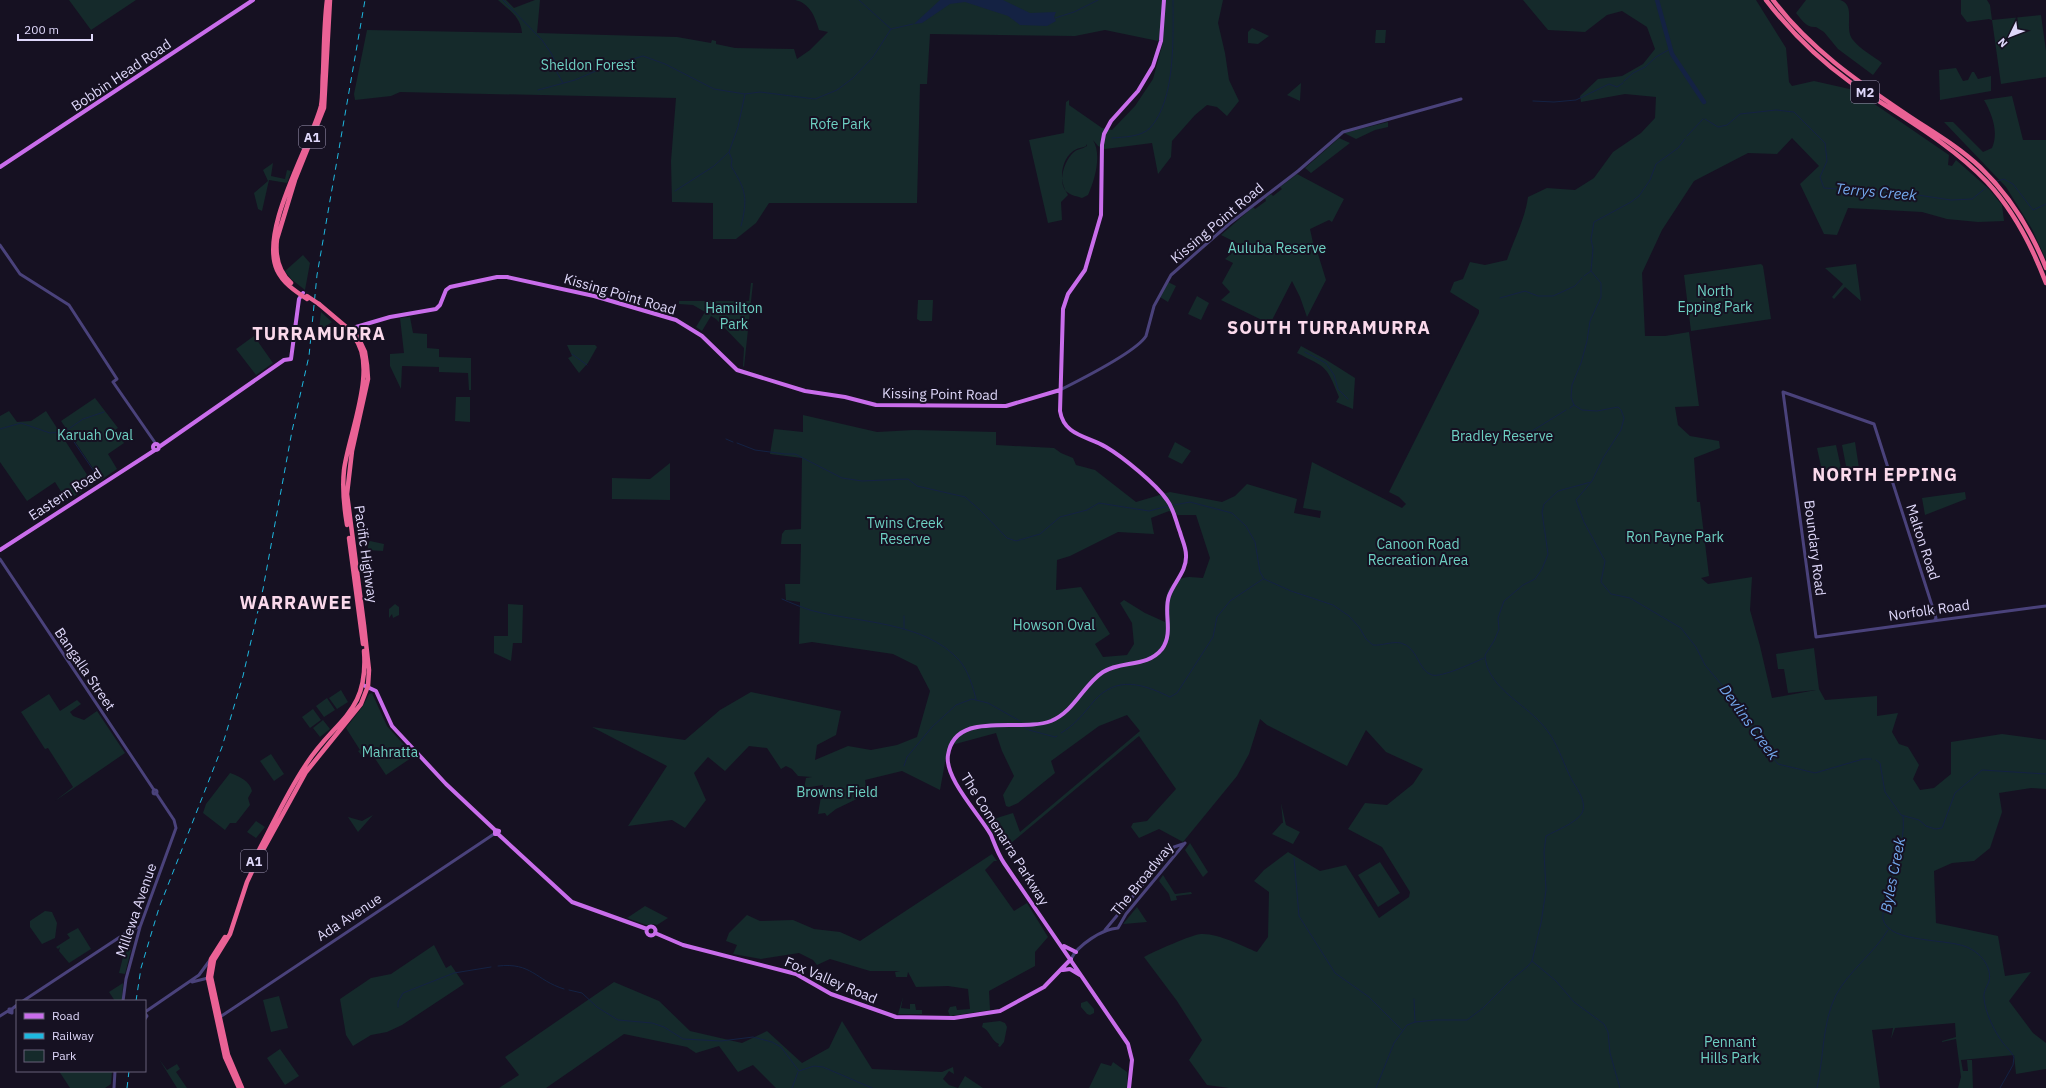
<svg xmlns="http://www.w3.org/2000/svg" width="2046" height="1088" viewBox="0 0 2046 1088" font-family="'IBM Plex Sans',sans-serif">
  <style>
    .green { fill: #152a2b; fill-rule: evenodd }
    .water { fill: #142243 }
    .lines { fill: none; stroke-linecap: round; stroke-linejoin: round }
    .stream { stroke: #142243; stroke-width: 1 }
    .river { stroke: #142243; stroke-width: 4.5 }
    .minor { stroke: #4a427b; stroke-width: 3 }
    .major { stroke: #c96deb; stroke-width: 4 }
    .highway { stroke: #ea6295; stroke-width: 4.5 }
    .rail { stroke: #1eb8df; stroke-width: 1; stroke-dasharray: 6 5; stroke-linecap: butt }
    .highway-bridge { stroke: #ea6295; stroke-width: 4.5 }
    .labels { text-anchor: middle; stroke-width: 4; stroke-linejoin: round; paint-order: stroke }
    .shield { fill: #161122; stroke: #a39cb9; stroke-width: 1 }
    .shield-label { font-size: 13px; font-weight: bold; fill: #dfd8fa }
    .park-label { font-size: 14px; fill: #6dd0c2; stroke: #161122 }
    .street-label { font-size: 14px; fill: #dfd8fa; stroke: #161122 }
    .water-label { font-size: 15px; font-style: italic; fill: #73a8ec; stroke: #161122 }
    .district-label { font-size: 18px; font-weight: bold; letter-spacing: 1px; fill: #fad9eb; stroke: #161122 }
  </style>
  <rect width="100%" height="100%" fill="#161122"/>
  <!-- green -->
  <path class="green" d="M69 0H136L91 30Z
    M498 0H506L514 8 535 0H540L537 33 677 37 711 43 712 40 716 41V44L735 48 794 49 797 59 810 50 828 32 819 30C815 17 810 3 795 0H1223L1218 23 1225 53 1229 80 1239 101 1227 116 1217 107 1207 105 1195 115 1172 141 1171 157 1158 174 1152 143 1105 149 1098 146 1093 140C1102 155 1095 179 1088 195L1082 198C1076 196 1069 195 1065 190 1058 180 1065 159 1074 152 1077 149 1082 149 1085 147L1087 146V144L1086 146C1082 148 1076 148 1072 152 1060 162 1059 183 1068 195L1061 202 1062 220 1048 223 1029 140 1064 133 1066 102 1069 100V105L1102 128 1112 130 1135 106 1153 79 1163 42 1105 30 1075 36 930 34 927 84H920L917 203H769L756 223 736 239H713V203L672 202 671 161 676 98 400 92 391 96 355 100 354 94 367 30 522 33C521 17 508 9 498 0Z
    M1523 0H1756L1786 48 1789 82 1792 86 1814 81 1854 90 1949 155 1948 165 1952 166 1956 160 1989 189 2002 205 2004 221 1978 222 1947 219 1922 212 1848 208 1837 235 1824 234 1800 184 1819 166 1792 138 1777 154 1748 153 1694 181 1662 230 1642 273 1645 336H1665L1689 332 1699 406 1675 407 1678 425 1690 436 1719 441 1720 448 1694 458 1697 502H1700L1709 576 1701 578 1708 584 1752 577 1750 610 1760 646 1772 698 1816 690 1788 693 1784 669H1778L1776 654 1814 648 1819 689 1825 700 1877 696V716L1898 713 1892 732 1899 744 1908 747 1919 765 1913 779 1920 790 1934 788 1951 774V742L2002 734 2046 740V789L2031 788 1999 793 2002 812 1990 848 1974 861 1952 863 1934 871 1936 923 1998 936 2005 976 2031 972 2009 1001 2033 1033 2046 1043V1069L2016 1074 2014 1055 1961 1060 1963 1071H1968L1967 1060H1972L1973 1088H1958L1961 1077 1956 1039 1942 1042V1041L1956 1037 1955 1023 1895 1028 1891 1039 1893 1028 1872 1030 1880 1088H1229L1207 1085 1189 1060 1202 1040 1177 1001 1144 957C1153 952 1193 934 1201 934 1218 933 1242 946 1257 952L1268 937 1269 892 1254 881 1264 870 1288 852 1320 871 1346 865 1379 918 1409 897 1410 892 1382 847 1348 829 1365 803 1387 805 1413 784 1423 769 1386 752 1366 730 1347 766 1267 725 1260 719 1249 754 1237 776 1183 842 1159 829 1139 838 1131 827 1133 823 1147 821 1176 789 1139 736 1004 849 986 823 987 821 1013 813 1020 832 1140 731 1127 715 1099 726 1051 761 1055 773 1018 803 1009 807 1006 806 1003 795 1014 776 1002 751 996 733 948 746 940 790 902 771 865 780 867 794 836 809 827 816 825 813 818 814 823 785 804 788 806 778 812 777 798 776 792 769 786 766 781 769 767 748 749 746 725 771 708 757 694 773 706 800 685 828 672 820 628 826 667 766 592 727 685 740 720 710 751 692 841 711 836 735 817 745 815 760 848 746 871 750 897 745 917 737 930 691 917 666 893 654 812 642 799 644 800 602 786 600 785 584H800L801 544H781L782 534 785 530 801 529 802 458 770 454 774 429 803 432V415L877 432 914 430 996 432V445L1054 448 1061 453 1073 458 1076 465 1095 470 1136 502 1170 492 1222 502 1235 496 1247 484 1297 499 1294 513 1320 518 1321 511 1303 508 1312 462 1402 508 1406 504 1399 497 1389 492 1479 313V310L1450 292 1454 282 1463 279 1470 262 1485 265 1507 260C1514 239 1525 219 1528 197L1547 188 1575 190 1594 178 1613 152 1641 133 1655 118 1656 97 1625 94 1581 102 1580 96 1598 79 1622 76 1643 64 1655 49 1647 27 1622 11 1607 15 1585 32 1548 30ZM1169 511 1178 515H1196L1210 558 1203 578C1197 578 1189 576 1183 578 1163 584 1165 605 1165 622L1145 613 1124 600 1120 603 1132 623 1134 644 1127 655 1103 657 1095 644 1110 634 1081 587 1056 590 1057 560 1070 556 1118 532 1154 534 1151 518Z
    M1806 0C1816 0 1830 0 1840 0 1857 5 1843 28 1853 40 1860 49 1873 56 1882 63L1873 75 1838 49 1824 32 1816 27C1806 28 1802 20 1796 13Z
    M1961 0H1987L1990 5 1992 20 2041 15 2046 51V77L2001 84 1992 20 1989 19 1967 22 1961 14Z
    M1252 28 1269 36 1258 44 1248 43V32Z
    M1376 30H1386L1385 43H1375Z
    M1956 68 1963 81 1968 80 1972 72H1974L1978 79 1991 76V91L1940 100 1939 70Z
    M1301 83 1300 101 1287 95Z
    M2012 96 2023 140H2046V260L2032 229 2006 187 1944 122H1953L1983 152 1992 148C1999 132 1992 114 1984 100Z
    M1388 122V127L1375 130 1356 139 1344 133Z
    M1339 138 1350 143 1311 173 1305 168Z
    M273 163 271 176 285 179 287 170 291 171 287 183 269 180 262 211 258 209 254 193 268 181 263 170Z
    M1297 174 1344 199 1332 222 1329 220 1310 229 1315 252 1318 254 1326 280 1307 317 1300 297 1292 281 1270 324 1221 300 1230 292 1222 283 1233 263 1225 259 1241 245 1221 235 1253 207 1255 209 1266 201 1265 198 1271 194 1273 196 1282 189 1280 187Z
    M303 255 310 263 305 290 291 279 285 271Z
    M1761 264 1763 266 1771 319 1691 331 1684 275Z
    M1856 264 1861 301 1845 287 1834 299 1832 297 1843 284 1825 268Z
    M1168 282 1176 286 1168 302 1160 297Z
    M751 283H753L744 367 743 366 744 348 716 319 711 316 702 331 696 327 705 312 693 305 679 304V301H749Z
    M1197 296 1209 303 1201 320 1188 314Z
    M918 300H933L932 321H920L917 319Z
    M321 312 332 322 320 330H319Z
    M410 317 413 333 427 334V348L439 349V357L471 358V390H469L468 373 439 372V367L402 366 401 389 390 366V354L404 353 400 318Z
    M254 336 273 363 256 375 236 349Z
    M567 345H595L597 347 588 363 579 373 568 358 572 356Z
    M1301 346 1325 359 1355 378 1353 409 1336 402 1339 397C1326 365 1327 368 1297 353Z
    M456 397H470V422L455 421Z
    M95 398 118 428 115 430 124 443 108 454 117 469 101 480 61 421Z
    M9 411 17 422 31 421 46 411 93 484 67 501 55 482 27 501 0 462V416Z
    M1175 442 1191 451 1182 464 1168 457Z
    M1855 442 1859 468 1847 471 1842 445Z
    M1836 445 1843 477 1824 480 1817 448Z
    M670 463V500L612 499V478L650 479Z
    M1965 492 1966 499 1925 515 1922 498Z
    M370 541 384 544 383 551 368 550V544Z
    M395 604 399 607V615L393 618 392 614 389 618V609Z
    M508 604 523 605 522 643H513L511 661 494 653V636H508Z
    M341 690 348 702 337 709 329 698Z
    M372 693 387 726 414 756 386 775 370 751 362 756 358 751 360 750 346 728 363 706 369 694Z
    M49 694 60 711 77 700 81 704 70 712 73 716 84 720 97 711 125 753 55 801 73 787 48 748 45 749 21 712Z
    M327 698 335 710 324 717 316 706Z
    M313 709 321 720 310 728 302 717Z
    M323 720 330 729 320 737 313 728Z
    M271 754 284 774 274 781 260 761Z
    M230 773C239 776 250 781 252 791L248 798 250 805 236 823H230L225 830 203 813 206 804Z
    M1281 803 1286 825 1300 832 1293 844 1272 834 1282 823H1283Z
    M373 815 358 832 348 817 362 821Z
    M256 821 265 827 256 838 247 832Z
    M1190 843 1208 872 1203 877 1185 850Z
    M992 854 997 861H994L985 870 1014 911 1027 903 1048 937 1035 952V966L989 991 990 1010 950 1016 948 1011 950 1007 956 1006 957 1010 970 1009 968 989 948 986 916 987 908 972 907 977H896L895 972 900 971H870L830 959 817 965 813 960 799 953 761 959 733 954 737 945 726 941 729 933 747 915 760 921 793 920 814 929 840 932 860 941Z
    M1380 862 1400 893 1378 907 1358 875Z
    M1163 875 1175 894 1191 892 1192 894 1176 896 1177 900 1171 901 1169 894 1159 881Z
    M645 906 668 918 657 925 653 924 649 926 627 918Z
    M1137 907 1147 922 1123 924Z
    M45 911 52 912 57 923 55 938 42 944 30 927V921Z
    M78 928 91 949 69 963 59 951 60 947 58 949 56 947 70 938 67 934Z
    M434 945 446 968 451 965 464 984 402 1025 387 1032 371 1035 353 1046 346 1035 340 999 371 978 391 974Z
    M125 949 131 950 125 974 119 973Z
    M614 982 659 1001 690 1031 742 1043 767 1031 802 1063 829 1048 842 1021 872 1069 942 1072 953 1067 954 1074 949 1071 943 1079 949 1085 958 1088 965 1076 983 1088H776L753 1065 738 1072 719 1046 696 1053 687 1047 624 1034 546 1088H499L519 1075 505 1057Z
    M123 983 122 1001H115L109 992Z
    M279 996 288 1028 271 1032 263 1000Z
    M903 997 901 1008 910 1009V1004H915L916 1010H922V1014H898Z
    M1087 1001 1094 1009V1013L1090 1015 1087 1014 1081 1007V1003Z
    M1000 1021 1005 1023 1007 1027 1004 1042 1000 1047 998 1046 999 1044C991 1041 990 1030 982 1027L983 1023Z
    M280 1049 299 1076 285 1085 267 1058Z
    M159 1059 167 1070 177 1064 180 1069 176 1072 187 1088H177Z
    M1113 1062 1127 1072 1128 1088H1089L1101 1063 1111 1066Z
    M59 1071H112L111 1084 105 1088H70Z"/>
  <!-- water -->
  <path class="water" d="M940 0H1003L1030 13 1056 12 1054 17 1056 21 1047 26 1020 25 1008 16 965 2 950 4 922 23 914 24Z"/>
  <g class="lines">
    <!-- stream -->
    <path class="stream" d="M503 0 542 40 551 53 555 61 554 67 563 83
      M859 0 891 29
      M1055 18 1074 12 1098 0
      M1624 81 1633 73 1645 67 1656 57 1670 49
      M538 90 575 80 605 67 643 56 665 64 714 89 745 94 760 92 815 99 837 90 853 78 873 57 891 29 913 24
      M1533 101 1554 102 1576 100 1609 84 1617 87 1623 83
      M1705 119 1718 127 1727 125 1740 114 1776 110 1794 112 1825 143 1827 161 1820 177 1824 188 1911 194 1951 200 1972 199 1987 187
      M1687 136 1703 119
      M1112 138C1124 137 1141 137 1150 128 1176 100 1173 36 1173 0
      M1685 139 1678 148 1656 164 1650 180 1639 196 1631 202 1594 222 1591 239 1593 249 1591 271 1601 283V297L1590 321 1587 341 1581 363 1572 385 1571 397 1574 405 1582 410 1597 411 1618 407 1621 410 1624 418 1621 430 1603 458 1592 481 1576 500 1584 522 1605 561 1601 582 1611 594 1630 598 1681 628 1696 647 1705 665 1748 716 1760 742 1778 764 1815 773 1863 759H1871
      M1997 181 2004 179 2013 184 2033 210 2046 204
      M675 191 714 166 729 152
      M741 226C748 198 746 190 731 166L732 160 729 152 738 127 745 94
      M1584 276 1591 271
      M1500 298 1525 291 1538 296H1553L1575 286 1582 278
      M1305 352 1326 363 1334 375 1338 389 1348 399
      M572 354 587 365
      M1570 408 1574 405
      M70 428 83 419 104 412
      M0 429 21 423 50 433 60 432
      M65 430 68 429
      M66 430 100 480
      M1482 437 1532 431 1566 410
      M726 439 733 442
      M737 443 755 450 785 454H795L842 478 862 481 908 479 917 486 965 497 980 510 1007 538 1016 541 1040 534 1060 517 1087 510 1099 503 1149 511 1168 506
      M1174 505 1190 502 1232 513 1246 526 1255 542 1260 572 1264 579 1291 591 1333 605 1349 616 1359 627 1366 639 1373 645C1382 646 1392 641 1401 643 1418 647 1418 671 1432 675 1441 678 1475 662 1484 658
      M782 599C791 603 801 607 810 610 857 623 924 621 959 660 968 670 973 687 976 699
      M904 616V629
      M1025 727 1029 730 1055 737 1057 736
      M1061 733C1075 725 1084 713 1094 701 1117 675 1143 684 1170 697L1177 693 1213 637 1217 617 1230 601 1263 579
      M1876 760 1880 763 1885 792 1901 815 1919 820 1926 826 1935 829 1942 828 1955 793 1982 770 2046 774
      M904 766 907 757 932 727 956 705 972 699 988 703 1020 721
      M1903 816C1906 845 1891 873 1886 901 1885 907 1882 914 1883 919 1889 945 1951 937 1971 949 1982 955 1992 968 1989 981 1987 987 1983 992 1984 998 1985 1012 1994 1031 2003 1043 2007 1048 2011 1051 2014 1057L2013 1065 2000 1088
      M1294 858 1299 916 1335 973 1369 997 1402 1030
      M1532 961 1556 981 1574 1002 1604 1024 1608 1032 1610 1053 1620 1088
      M498 966C532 962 535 980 564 989
      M569 990 582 993 597 1007 618 1020 652 1023 664 1027 683 1039 721 1041 753 1037 772 1042 781 1047 799 1071 814 1066 823 1067 872 1088
      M1414 999 1415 1022
      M398 1007V1002L403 993 454 973 491 967
      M792 1088 798 1072
      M1376 1088 1394 1043 1407 1025 1415 1022 1436 1020H1467L1483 1008 1510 981 1528 966 1532 961 1541 923 1546 890 1544 852 1546 836C1557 830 1576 823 1582 813 1587 803 1578 790 1573 782 1560 758 1558 739 1537 719 1519 701 1486 684 1485 655L1494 641 1499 629 1498 618 1504 601 1523 585 1535 579 1542 569 1548 554 1542 512 1544 504 1558 491 1591 482
      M1817 1088C1824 1057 1822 1023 1836 995 1848 972 1875 952 1888 930"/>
    <!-- river -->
    <path class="river" d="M1657 0 1672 54 1704 102"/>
    <!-- minor -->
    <path class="minor" d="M0 245 20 274 69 305 117 379 113 382 156 444
      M1060 390C1078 381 1137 351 1146 336L1154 306 1171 275 1229 224 1298 171 1343 132 1461 99
      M0 559 154 790
      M1934 621 1936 618 1874 424 1783 392 1816 637C1893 626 1969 616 2046 606
      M153 792a2 2 0 1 1 4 0a2 2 0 1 1-4 0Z
      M1105 930 1174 847 1183 844
      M1071 959C1078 945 1102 929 1118 928L1126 914 1185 843
      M192 982 208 978
      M23 1001 132 929 140 927
      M123 1001 126 979 140 927 176 828 174 820 156 793
      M12 1009V1013L9 1012V1009H12L17 1005
      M145 1012 199 975 210 960
      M145 1013 147 1016 145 1019
      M0 1016 8 1011
      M220 1017 494 834
      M114 1088 115 1071"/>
    <!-- major -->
    <path class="major" d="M0 167 253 0
      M349 333 356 327 390 317 436 309 440 305 446 290 450 287 497 277H507L594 296 676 320 702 336 737 370 805 391 845 397 876 405 1006 406 1060 390
      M153 447a3 3 0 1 1 6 0a3 3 0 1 1-6 0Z
      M159 447 284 360 291 359 299 299 303 293
      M0 550 155 450
      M363 685 376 691 392 726 446 784 495 830
      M498 834 499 831 495 830V834H498L572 902 647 929
      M646.5 931a4.5 4.5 0 1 1 9 0a4.5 4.5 0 1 1-9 0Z
      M655 933 683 945 796 974 831 994 896 1017 954 1018 1000 1011 1044 987 1071 959
      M1064 946 1076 952
      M1063 970 1070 969 1080 975
      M1129 1088 1132 1060 1128 1044 1004 863C998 854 995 845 991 835 980 815 944 778 948 755 955 709 1020 733 1051 721 1075 711 1083 685 1103 672 1121 660 1147 668 1162 649 1174 632 1163 613 1169 596 1174 582 1187 571 1186 555 1186 547 1182 540 1180 532 1176 522 1174 509 1167 500 1156 484 1123 457 1106 447 1088 436 1064 436 1060 411L1063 309 1068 294 1085 270 1101 215 1102 145 1104 134 1111 121 1138 91 1153 66 1161 41 1164 0"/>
    <!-- highway -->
    <path class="highway" d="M1766 0C1790 31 1818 59 1850 82 1896 114 1948 141 1987 182 2014 211 2032 246 2046 283
      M1773 0C1809 48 1857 81 1906 114 1931 131 1958 146 1980 167 2009 195 2031 230 2046 268
      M291 283C278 271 275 256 277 239L295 180 324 108 330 0
      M307 299C295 291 283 283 277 270 259 230 310 147 321 106 323 95 322 84 323 73 324 49 324 24 327 0
      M347 525C344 507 342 489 344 470 348 436 379 366 354 337
      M349 538 363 644
      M258 852C273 824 287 793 305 766 333 720 369 715 364 651
      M225 937 211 959 208 978 225 1057 239 1088
      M242 1088 228 1055 211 977 214 960 230 934 247 882 257 861 306 772 361 704 368 686 369 670 364 625 347 494 352 451 368 379 367 365 365 352 358 337 319 304"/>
    <!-- rail -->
    <path class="rail" d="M136 1001 141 968 159 908 222 747 243 676 263 589 292 431 309 356 317 275 365 0
      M127 1088 129 1071"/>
    <!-- highway-bridge -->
    <path class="highway-bridge" d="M307 296 319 304"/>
  </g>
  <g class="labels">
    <!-- shield labels -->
    <g class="shield">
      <rect x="1851" y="81" width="28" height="22" rx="3"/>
      <rect x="299" y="126" width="26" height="22" rx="3"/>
      <rect x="241" y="850" width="26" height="22" rx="3"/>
    </g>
    <g class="shield-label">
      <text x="1865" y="97">M2</text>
      <text x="312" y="142">A1</text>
      <text x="254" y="866">A1</text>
    </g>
    <!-- park labels -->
    <g class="park-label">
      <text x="588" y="70">Sheldon Forest</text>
      <text x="840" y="129">Rofe Park</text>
      <text x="1277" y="253">Auluba Reserve</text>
      <text x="1715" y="296">North<tspan x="1715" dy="16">Epping Park</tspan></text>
      <text x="734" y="313">Hamilton<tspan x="734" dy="16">Park</tspan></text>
      <text x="95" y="440">Karuah Oval</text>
      <text x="1502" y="441">Bradley Reserve</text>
      <text x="905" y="528">Twins Creek<tspan x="905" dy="16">Reserve</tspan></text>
      <text x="1675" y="542">Ron Payne Park</text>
      <text x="1418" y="549">Canoon Road<tspan x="1418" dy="16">Recreation Area</tspan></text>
      <text x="1054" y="630">Howson Oval</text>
      <text x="390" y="757">Mahratta</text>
      <text x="837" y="797">Browns Field</text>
      <text x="1730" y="1047">Pennant<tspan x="1730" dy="16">Hills Park</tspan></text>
    </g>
    <!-- street labels -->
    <g class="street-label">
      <text transform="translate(121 75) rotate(-34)" y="5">Bobbin Head Road</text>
      <text transform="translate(1217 223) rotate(-40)" y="5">Kissing Point Road</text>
      <text transform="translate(620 294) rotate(16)" y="5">Kissing Point Road</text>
      <text transform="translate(940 394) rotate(1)" y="5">Kissing Point Road</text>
      <text transform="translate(65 494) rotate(-33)" y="5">Eastern Road</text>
      <text transform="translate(1923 542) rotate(72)" y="5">Malton Road</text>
      <text transform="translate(1815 548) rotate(83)" y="5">Boundary Road</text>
      <text transform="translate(366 554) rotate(82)" y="5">Pacific Highway</text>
      <text transform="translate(1929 610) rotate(-8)" y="5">Norfolk Road</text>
      <text transform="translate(85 669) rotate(56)" y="5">Bangalla Street</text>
      <text transform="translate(1005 839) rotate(58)" y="5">The Comenarra Parkway</text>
      <text transform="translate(1142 879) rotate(-51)" y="5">The Broadway</text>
      <text transform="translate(136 910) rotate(-71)" y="5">Millewa Avenue</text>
      <text transform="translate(349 917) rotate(-33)" y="5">Ada Avenue</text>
      <text transform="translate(831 980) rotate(23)" y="5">Fox Valley Road</text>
    </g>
    <!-- water labels -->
    <g class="water-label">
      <text transform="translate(1876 192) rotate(5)" y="5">Terrys Creek</text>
      <text transform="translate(1749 722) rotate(54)" y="5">Devlins Creek</text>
      <text transform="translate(1893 875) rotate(-79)" y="5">Byles Creek</text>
    </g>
    <!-- district labels -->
    <g class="district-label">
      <text x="1329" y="334">SOUTH TURRAMURRA</text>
      <text x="319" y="340">TURRAMURRA</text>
      <text x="1885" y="481">NORTH EPPING</text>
      <text x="296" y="609">WARRAWEE</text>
    </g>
  </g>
  <!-- legend -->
  <rect x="16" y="1000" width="130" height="72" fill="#161122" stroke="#666178"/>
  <rect x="24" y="1013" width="20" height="6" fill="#c96deb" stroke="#666178"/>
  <text x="52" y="1020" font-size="12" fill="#dfd8fa">Road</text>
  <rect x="24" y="1033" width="20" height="6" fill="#1eb8df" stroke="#666178"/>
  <text x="52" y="1040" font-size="12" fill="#dfd8fa">Railway</text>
  <rect x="24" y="1050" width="20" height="12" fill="#152a2b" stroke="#666178"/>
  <text x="52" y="1060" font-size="12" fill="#dfd8fa">Park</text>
  <!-- north arrow -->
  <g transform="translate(2010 36) rotate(227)" stroke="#161122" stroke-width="3" paint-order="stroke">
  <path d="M0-3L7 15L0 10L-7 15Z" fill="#dfd8fa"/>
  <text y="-6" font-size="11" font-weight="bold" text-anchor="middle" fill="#dfd8fa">N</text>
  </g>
  <!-- scale -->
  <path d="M18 34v6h74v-6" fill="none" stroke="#dfd8fa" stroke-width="2"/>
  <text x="24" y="34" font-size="12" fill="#dfd8fa" stroke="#161122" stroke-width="3" paint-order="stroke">200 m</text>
</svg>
